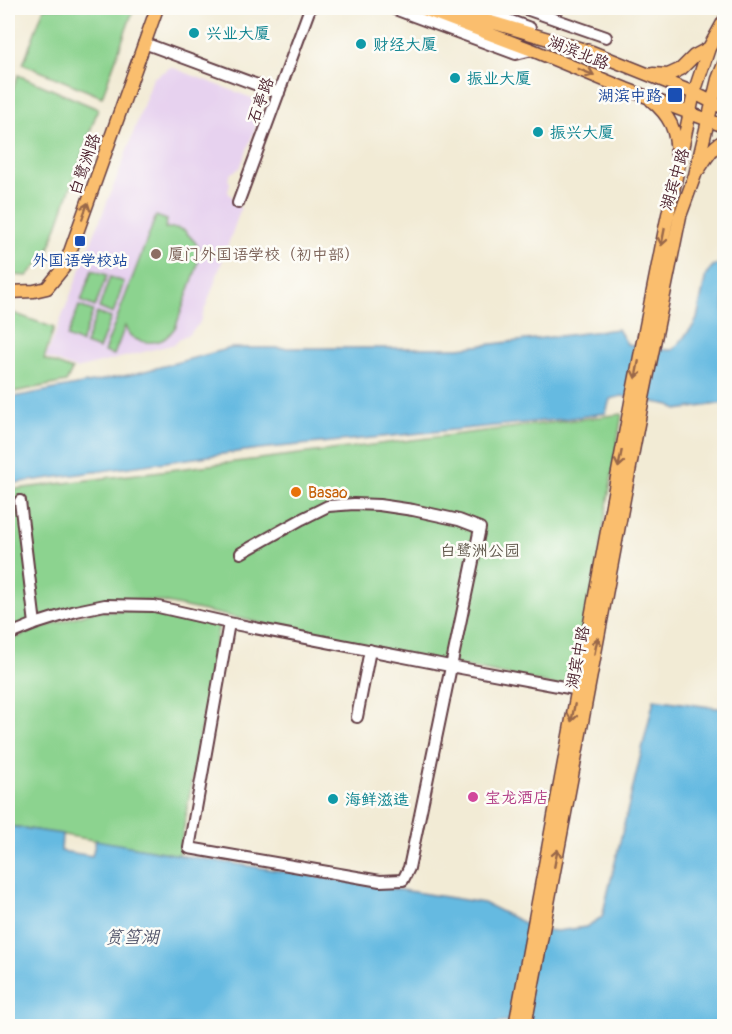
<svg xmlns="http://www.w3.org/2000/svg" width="732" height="1034" viewBox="0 0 732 1034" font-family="Pangolin,'LXGW WenKai TC',sans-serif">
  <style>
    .built { fill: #e7d2ef }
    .green { fill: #8cd38f; stroke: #6b795d; stroke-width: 1.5 }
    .water { fill: #65bae1; stroke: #586c86; stroke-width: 1.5 }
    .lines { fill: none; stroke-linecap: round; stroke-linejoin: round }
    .minor-casing { stroke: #633e44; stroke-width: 14 }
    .major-casing { stroke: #633e44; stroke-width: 15 }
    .minor { stroke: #fff; stroke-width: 10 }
    .major { stroke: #fabe6e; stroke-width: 12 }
    .oneway { stroke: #996749 }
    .culture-dot { fill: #0f9aa8; stroke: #fdfcf7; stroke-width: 2 }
    .transit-dot { fill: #1a4fb4; stroke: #fdfcf7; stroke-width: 2 }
    .education-dot { fill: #8d6e63; stroke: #fdfcf7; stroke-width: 2 }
    .food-dot { fill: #e8710a; stroke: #fdfcf7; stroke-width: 2 }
    .hotel-dot { fill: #d1479c; stroke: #fdfcf7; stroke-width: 2 }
    .labels { text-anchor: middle; stroke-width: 5; stroke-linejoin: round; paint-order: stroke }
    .culture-label { font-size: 16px; fill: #0d838f; stroke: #fdfcf7; text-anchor: start }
    .street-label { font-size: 16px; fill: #4a1f2b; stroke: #fdfcf7 }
    .transit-label { font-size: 16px; fill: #164399; stroke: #fdfcf7; text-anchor: end }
    .education-label { font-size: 16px; fill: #785e54; stroke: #fdfcf7; text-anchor: start }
    .food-label { font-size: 16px; fill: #c56008; stroke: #fdfcf7; text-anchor: start }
    .park-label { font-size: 16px; fill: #5e5549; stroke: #fdfcf7 }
    .hotel-label { font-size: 16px; fill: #b23c85; stroke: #fdfcf7; text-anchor: start }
    .water-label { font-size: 18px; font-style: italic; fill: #53556b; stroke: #fdfcf7 }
  </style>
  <rect width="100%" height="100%" fill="#fdfcf7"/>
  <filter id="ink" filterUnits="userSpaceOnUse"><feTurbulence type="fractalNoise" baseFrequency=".0167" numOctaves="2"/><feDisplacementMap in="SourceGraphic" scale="12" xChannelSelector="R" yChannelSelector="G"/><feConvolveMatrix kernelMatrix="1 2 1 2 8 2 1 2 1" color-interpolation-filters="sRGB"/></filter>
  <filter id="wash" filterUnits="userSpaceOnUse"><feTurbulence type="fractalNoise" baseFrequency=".008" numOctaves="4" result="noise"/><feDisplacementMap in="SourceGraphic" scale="24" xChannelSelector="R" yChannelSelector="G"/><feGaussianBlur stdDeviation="1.35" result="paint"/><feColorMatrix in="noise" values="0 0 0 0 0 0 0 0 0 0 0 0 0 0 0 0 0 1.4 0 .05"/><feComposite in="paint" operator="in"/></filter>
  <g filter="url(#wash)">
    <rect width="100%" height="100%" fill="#f2ebd5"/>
    <!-- built -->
    <path class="built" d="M171 67 257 100 262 110 240 168 231 173 228 179 230 183 228 192 235 201 234 205 241 208 208 301 199 324 189 334 182 337 175 344 76 369 46 357 121 167 153 78Z"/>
    <!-- green -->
    <path class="green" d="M44 8H134L102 97 23 64Z
      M18 75 98 109 47 255 27 276 13 275 8 273V104Z
      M156 216 167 220 165 228H176L184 230 195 242 199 249V258L196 270 176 326C172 332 168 337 162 340 153 344 136 343 129 334 127 332 126 328 125 326L114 355 104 352Z
      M92 270 107 275 95 307 81 301Z
      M110 277 124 282 113 314 99 308Z
      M79 306 93 311 81 343 67 337Z
      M8 311 54 328 44 359 72 370 66 382 8 393Z
      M97 313 111 318 99 349 85 344Z
      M622 414 577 690 157 601 109 599 46 621 8 632V490Z
      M152 610 219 624 179 855 18 827 8 826V642L26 633 94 611Z"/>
    <!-- water -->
    <path class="water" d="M719 264H724V403L677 410 670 405 622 396 610 399 606 413 565 419 259 449 8 484V398L134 374 231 348H459L618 329 627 344 666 350H672L676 347 693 326 697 319 706 274 713 266Z
      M654 699 724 709V1026H537L509 1021 483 1026H8V826L62 834 61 851 92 856 96 840 179 855 484 903 530 926 543 930 557 931 586 927 602 917Z"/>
  </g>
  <g filter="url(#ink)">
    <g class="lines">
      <defs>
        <path id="minor" d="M392 8 516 54 532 50
          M476 8 530 28
          M523 8 606 37
          M144 43 279 93
          M238 203 310 8
          M20 501 35 624
          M229 623 189 848 380 881 403 880 409 868 480 528 459 520 413 510 379 505 354 504 328 506 302 519 241 553
          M8 635 35 624 76 611 105 605 154 606 229 623 450 666 585 691
          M357 717 370 650"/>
        <path id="major" d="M421 8 532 50 626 89 724 126
          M449 8 484 20 592 52 694 93 724 108
          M653 74 668 75 681 69 694 56 709 48
          M651 100C671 117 676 130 677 155
          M699 169C706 159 713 145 724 141
          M8 292 34 291 47 288 65 266 157 8
          M515 1026 631 402 666 224 694 93 709 48 724 21
          M525 1026 642 403 680 216 695 175 718 79 724 64"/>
      </defs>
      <!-- minor casing -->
      <use href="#minor" class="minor-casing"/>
      <!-- major casing -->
      <use href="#major" class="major-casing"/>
      <!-- minor -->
      <use href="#minor" class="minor"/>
      <!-- major -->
      <use href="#major" class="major"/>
    </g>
    <!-- one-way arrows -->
    <defs><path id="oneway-shaft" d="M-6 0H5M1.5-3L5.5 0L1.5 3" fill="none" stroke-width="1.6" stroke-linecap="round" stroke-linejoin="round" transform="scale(1.5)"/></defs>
    <g class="oneway">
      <use href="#oneway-shaft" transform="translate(586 72) rotate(22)"/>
      <use href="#oneway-shaft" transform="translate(85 211) rotate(-71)"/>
      <use href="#oneway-shaft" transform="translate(663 237) rotate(101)"/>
      <use href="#oneway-shaft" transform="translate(637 370) rotate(101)"/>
      <use href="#oneway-shaft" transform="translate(620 459) rotate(101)"/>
      <use href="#oneway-shaft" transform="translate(596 646) rotate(-79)"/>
      <use href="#oneway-shaft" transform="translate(573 713) rotate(101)"/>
      <use href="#oneway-shaft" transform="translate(556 858) rotate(-79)"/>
    </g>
  </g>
  <!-- markers -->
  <g class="culture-dot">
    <circle cx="194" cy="33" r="6"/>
    <circle cx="361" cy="44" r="6"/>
    <circle cx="455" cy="78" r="6"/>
    <circle cx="538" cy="132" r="6"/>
    <circle cx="333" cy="799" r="6"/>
  </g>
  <g class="transit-dot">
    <rect x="667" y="87" width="16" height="16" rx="3"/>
    <rect x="74" y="235" width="12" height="12" rx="3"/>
  </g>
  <circle class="education-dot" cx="156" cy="254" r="6"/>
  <circle class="food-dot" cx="296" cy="492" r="6"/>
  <circle class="hotel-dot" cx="473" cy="797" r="6"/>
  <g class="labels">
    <!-- culture labels -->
    <g class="culture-label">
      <text x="206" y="39">兴业大厦</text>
      <text x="373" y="50">财经大厦</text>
      <text x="467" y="84">振业大厦</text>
      <text x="550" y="138">振兴大厦</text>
      <text x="345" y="805">海鲜滋造</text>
    </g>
    <!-- street labels -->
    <g class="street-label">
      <text transform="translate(579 52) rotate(22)" y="6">湖滨北路</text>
      <text transform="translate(260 100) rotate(-70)" y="6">石亭路</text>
      <text transform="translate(84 164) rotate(-71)" y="6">白鹭洲路</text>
      <text transform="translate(674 179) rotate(-73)" y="6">湖宾中路</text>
      <text transform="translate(577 657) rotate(-79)" y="6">湖宾中路</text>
    </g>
    <!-- transit labels -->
    <g class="transit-label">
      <text x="662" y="101">湖滨中路</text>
      <text x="80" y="266" text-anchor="middle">外国语学校站</text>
    </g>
    <!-- education labels -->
    <g class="education-label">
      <text x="168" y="260">厦门外国语学校（初中部）</text>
    </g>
    <!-- food labels -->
    <g class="food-label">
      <text x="308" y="498">Basao</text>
    </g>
    <!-- park labels -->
    <g class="park-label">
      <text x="480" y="556">白鹭洲公园</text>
    </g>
    <!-- hotel labels -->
    <g class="hotel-label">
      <text x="485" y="803">宝龙酒店</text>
    </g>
    <!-- water labels -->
    <g class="water-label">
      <text x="132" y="943">筼筜湖</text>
    </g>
  </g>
  <!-- margin -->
  <rect width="732" height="1034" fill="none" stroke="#fdfcf7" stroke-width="30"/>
</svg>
